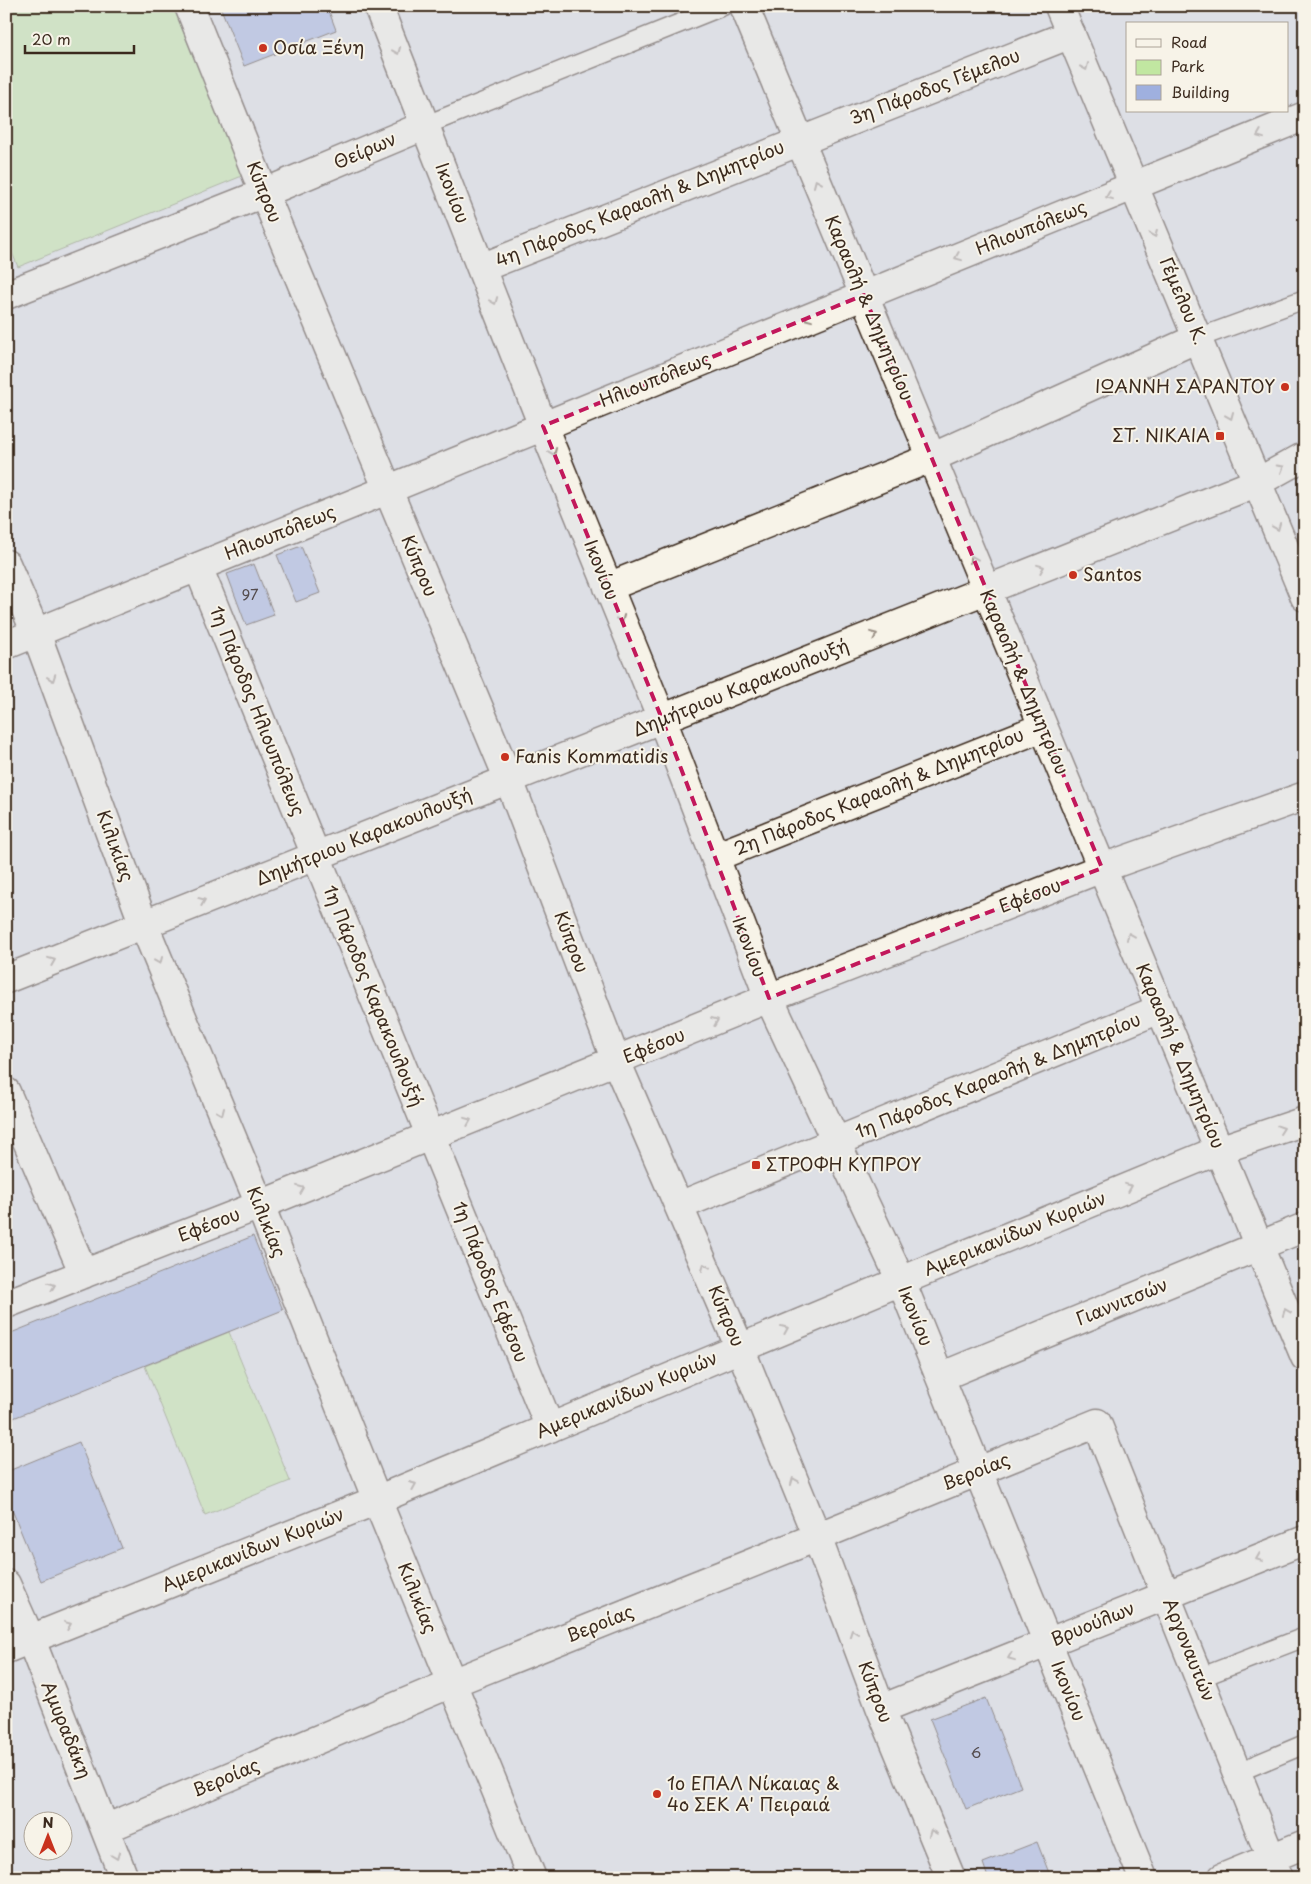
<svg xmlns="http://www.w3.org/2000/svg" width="1311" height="1884" viewBox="0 0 1311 1884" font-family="'Playpen Sans',sans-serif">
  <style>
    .green { fill: #c1e7a1; stroke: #7e8860 }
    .building { fill: #9fb0df; stroke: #3b2a1e }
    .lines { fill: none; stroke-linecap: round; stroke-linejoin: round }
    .lane-casing { stroke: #3b2a1e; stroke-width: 21 }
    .street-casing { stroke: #3b2a1e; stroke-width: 31 }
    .secondary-casing { stroke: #3b2a1e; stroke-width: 31 }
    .lane { stroke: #f7f3e8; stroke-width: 18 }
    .street { stroke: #f7f3e8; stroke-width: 28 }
    .secondary { stroke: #f7f3e8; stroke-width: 28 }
    .oneway { stroke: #998e83 }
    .marked { fill: none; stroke: #c2185b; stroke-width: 4; stroke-dasharray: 10 6; stroke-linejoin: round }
    .poi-dot { fill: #c8321e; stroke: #f7f3e8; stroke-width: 2 }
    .labels { text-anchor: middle; stroke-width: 4; stroke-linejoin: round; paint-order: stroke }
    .number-label { font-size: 15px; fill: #544c4e }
    .poi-label { font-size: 18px; fill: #3b2a1e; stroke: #f7f3e8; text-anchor: start }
    .street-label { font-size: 18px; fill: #3b2a1e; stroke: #f7f3e8 }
  </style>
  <rect width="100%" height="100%" fill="#dddfe5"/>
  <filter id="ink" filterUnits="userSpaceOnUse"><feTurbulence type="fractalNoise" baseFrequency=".02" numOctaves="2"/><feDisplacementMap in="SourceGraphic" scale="10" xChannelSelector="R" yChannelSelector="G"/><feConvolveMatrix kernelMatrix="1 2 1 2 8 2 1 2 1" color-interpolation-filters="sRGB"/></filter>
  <g filter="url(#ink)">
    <!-- green -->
    <path class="green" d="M6 6H173L242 176 18 267 6 238Z
      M229 1332 290 1481 205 1515 145 1366Z"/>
    <!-- building -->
    <path class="building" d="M220 6H327L336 30 244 66Z
      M301 546 320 593 296 602 277 555Z
      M254 564 274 615 246 625 227 574Z
      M253 1236 283 1310 6 1421V1335Z
      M79 1442 122 1548 41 1581 6 1495V1472Z
      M986 1698 1021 1787 966 1809 930 1719Z
      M1037 1842 1051 1878H988L983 1863Z"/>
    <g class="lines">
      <defs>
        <path id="lane" d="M426 125 723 6
          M1198 338 1305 299
          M1199 1678 1305 1637
          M1238 1772 1305 1744"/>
        <path id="street" d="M189 6 264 193 509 780 616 1061 740 1348 817 1537 881 1709 951 1878
          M378 6 543 426 662 719 769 998 901 1281 1143 1878
          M744 6 1305 1357
          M481 268 1071 34
          M6 295 264 193 426 125
          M6 564 36 633 144 925 260 1205 377 1500 532 1878
          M198 567 550 1428
          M608 587 931 458 1198 338
          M6 645 1305 116
          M715 857 1043 727
          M6 979 1258 482 1305 456
          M6 1092 84 1274
          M679 1206 1160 1009
          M6 1304 260 1205 769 998 1102 868 1305 796
          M940 1377 1305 1227
          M6 1584 31 1640 124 1878
          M6 1649 377 1500 901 1281 1219 1150 1305 1121
          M881 1709 1305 1540
          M105 1829 452 1683 817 1537 1097 1423 1279 1878
          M1222 1878 1305 1844"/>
        <path id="secondary" d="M1059 6 1305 597"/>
      </defs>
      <!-- lane casing -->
      <use href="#lane" class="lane-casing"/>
      <!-- street casing -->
      <use href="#street" class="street-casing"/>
      <!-- secondary casing -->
      <use href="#secondary" class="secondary-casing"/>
      <!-- lane -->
      <use href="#lane" class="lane"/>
      <!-- street -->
      <use href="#street" class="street"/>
      <!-- secondary -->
      <use href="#secondary" class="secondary"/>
    </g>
    <!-- one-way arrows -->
    <defs><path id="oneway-chevron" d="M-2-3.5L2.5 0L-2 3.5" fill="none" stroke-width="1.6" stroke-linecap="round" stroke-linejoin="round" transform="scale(1.25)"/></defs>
    <g class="oneway">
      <use href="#oneway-chevron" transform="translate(397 51) rotate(68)"/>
      <use href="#oneway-chevron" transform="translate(1085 67) rotate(67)"/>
      <use href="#oneway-chevron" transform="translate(1260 135) rotate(158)"/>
      <use href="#oneway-chevron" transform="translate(817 183) rotate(-113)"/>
      <use href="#oneway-chevron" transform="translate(1109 196) rotate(158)"/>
      <use href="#oneway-chevron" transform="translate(1154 234) rotate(67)"/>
      <use href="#oneway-chevron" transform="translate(958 257) rotate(158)"/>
      <use href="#oneway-chevron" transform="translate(494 301) rotate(69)"/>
      <use href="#oneway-chevron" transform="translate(808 318) rotate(158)"/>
      <use href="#oneway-chevron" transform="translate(1230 416) rotate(67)"/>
      <use href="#oneway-chevron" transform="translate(553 452) rotate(68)"/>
      <use href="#oneway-chevron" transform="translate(1281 468) rotate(-30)"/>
      <use href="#oneway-chevron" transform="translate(1277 527) rotate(68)"/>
      <use href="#oneway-chevron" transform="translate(973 559) rotate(-113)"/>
      <use href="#oneway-chevron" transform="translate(1041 568) rotate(-22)"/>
      <use href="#oneway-chevron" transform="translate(621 619) rotate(68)"/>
      <use href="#oneway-chevron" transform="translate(874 635) rotate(-22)"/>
      <use href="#oneway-chevron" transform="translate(52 678) rotate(70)"/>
      <use href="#oneway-chevron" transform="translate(202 901) rotate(-22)"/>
      <use href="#oneway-chevron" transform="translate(1130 936) rotate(-113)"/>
      <use href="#oneway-chevron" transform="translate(52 961) rotate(-22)"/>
      <use href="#oneway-chevron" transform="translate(159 961) rotate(67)"/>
      <use href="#oneway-chevron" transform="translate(715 1021) rotate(-22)"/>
      <use href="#oneway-chevron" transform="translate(221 1112) rotate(67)"/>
      <use href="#oneway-chevron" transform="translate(468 1121) rotate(-22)"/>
      <use href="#oneway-chevron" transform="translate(1281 1129) rotate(-19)"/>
      <use href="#oneway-chevron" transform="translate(1129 1187) rotate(-22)"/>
      <use href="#oneway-chevron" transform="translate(301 1189) rotate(-22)"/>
      <use href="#oneway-chevron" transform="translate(705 1267) rotate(-113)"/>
      <use href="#oneway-chevron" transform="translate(52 1286) rotate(-21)"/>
      <use href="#oneway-chevron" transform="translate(1286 1312) rotate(-112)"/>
      <use href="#oneway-chevron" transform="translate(785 1329) rotate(-23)"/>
      <use href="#oneway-chevron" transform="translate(794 1481) rotate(-112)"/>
      <use href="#oneway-chevron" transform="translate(413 1485) rotate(-23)"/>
      <use href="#oneway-chevron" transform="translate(1259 1558) rotate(158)"/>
      <use href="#oneway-chevron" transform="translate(68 1625) rotate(-22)"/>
      <use href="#oneway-chevron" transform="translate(853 1633) rotate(-110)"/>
      <use href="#oneway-chevron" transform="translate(1011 1657) rotate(158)"/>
      <use href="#oneway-chevron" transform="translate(932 1833) rotate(-112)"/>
      <use href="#oneway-chevron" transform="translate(116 1856) rotate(69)"/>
    </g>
  </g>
  <!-- marked area -->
  <path d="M0 0H1311V1884H0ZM864 295 1102 868 769 998 662 719 543 426Z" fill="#dddfe5" fill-opacity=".55" fill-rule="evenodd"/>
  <path class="marked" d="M864 295 1102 868 769 998 662 719 543 426Z"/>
  <!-- markers -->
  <g class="poi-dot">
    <circle cx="263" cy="48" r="5"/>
    <circle cx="1285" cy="387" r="5"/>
    <rect x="1215" y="431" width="10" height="10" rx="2.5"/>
    <circle cx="1073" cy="575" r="5"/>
    <circle cx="505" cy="757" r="5"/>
    <rect x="751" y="1160" width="10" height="10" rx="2.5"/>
    <circle cx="657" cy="1794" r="5"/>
  </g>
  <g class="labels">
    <!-- number labels -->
    <g class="number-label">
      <text x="250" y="600">97</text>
      <text x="976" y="1758">6</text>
    </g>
    <!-- poi labels -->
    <g class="poi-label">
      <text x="273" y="54">Οσία Ξένη</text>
      <text x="1275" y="393" text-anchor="end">ΙΩΆΝΝΗ ΣΑΡΑΝΤΟΥ</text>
      <text x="1210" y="442" text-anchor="end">ΣΤ. ΝΙΚΑΙΑ</text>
      <text x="1083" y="581">Santos</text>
      <text x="515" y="763">Fanis Kommatidis</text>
      <text x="766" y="1171">ΣΤΡΟΦΗ ΚΥΠΡΟΥ</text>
      <text x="667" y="1790">1ο ΕΠΑΛ Νίκαιας &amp;<tspan x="667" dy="21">4ο ΣΕΚ Α' Πειραιά</tspan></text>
    </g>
    <!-- street labels -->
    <g class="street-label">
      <text transform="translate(935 87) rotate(-21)" y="6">3η Πάροδος Γέμελου</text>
      <text transform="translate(365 151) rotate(-23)" y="6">Θείρων</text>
      <text transform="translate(264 192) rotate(68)" y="6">Κύπρου</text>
      <text transform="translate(452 193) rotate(69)" y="6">Ικονίου</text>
      <text transform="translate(640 204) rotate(-22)" y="6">4η Πάροδος Καραολή &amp; Δημητρίου</text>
      <text transform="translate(1031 228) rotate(-22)" y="6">Ηλιουπόλεως</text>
      <text transform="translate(1183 301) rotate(67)" y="6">Γέμελου Κ.</text>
      <text transform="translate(869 308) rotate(67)" y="6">Καραολή &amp; Δημητρίου</text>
      <text transform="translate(655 380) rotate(-22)" y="6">Ηλιουπόλεως</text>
      <text transform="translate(280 533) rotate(-22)" y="6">Ηλιουπόλεως</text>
      <text transform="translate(419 566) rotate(67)" y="6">Κύπρου</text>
      <text transform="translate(601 570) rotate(68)" y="6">Ικονίου</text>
      <text transform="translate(1024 682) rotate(67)" y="6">Καραολή &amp; Δημητρίου</text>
      <text transform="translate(741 688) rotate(-22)" y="6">Δημήτριου Καρακουλουξή</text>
      <text transform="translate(257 711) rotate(68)" y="6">1η Πάροδος Ηλιουπόλεως</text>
      <text transform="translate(879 792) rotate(-22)" y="6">2η Πάροδος Καραολή &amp; Δημητρίου</text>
      <text transform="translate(364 837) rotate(-22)" y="6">Δημήτριου Καρακουλουξή</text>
      <text transform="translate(115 846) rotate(70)" y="6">Κιλικίας</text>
      <text transform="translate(1030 896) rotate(-21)" y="6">Εφέσου</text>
      <text transform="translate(571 942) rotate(69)" y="6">Κύπρου</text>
      <text transform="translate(749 947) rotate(69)" y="6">Ικονίου</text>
      <text transform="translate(373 996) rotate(68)" y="6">1η Πάροδος Καρακουλουξή</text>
      <text transform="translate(654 1046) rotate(-22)" y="6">Εφέσου</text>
      <text transform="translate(1180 1056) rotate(67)" y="6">Καραολή &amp; Δημητρίου</text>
      <text transform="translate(998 1076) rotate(-22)" y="6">1η Πάροδος Καραολή &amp; Δημητρίου</text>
      <text transform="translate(266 1222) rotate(68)" y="6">Κιλικίας</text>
      <text transform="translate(209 1225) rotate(-21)" y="6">Εφέσου</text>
      <text transform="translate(1015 1234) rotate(-22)" y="6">Αμερικανίδων Κυριών</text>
      <text transform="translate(490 1282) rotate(68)" y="6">1η Πάροδος Εφέσου</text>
      <text transform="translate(1122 1302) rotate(-22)" y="6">Γιαννιτσών</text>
      <text transform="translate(726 1316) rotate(67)" y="6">Κύπρου</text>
      <text transform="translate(915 1316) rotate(68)" y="6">Ικονίου</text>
      <text transform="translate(627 1395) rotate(-23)" y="6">Αμερικανίδων Κυριών</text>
      <text transform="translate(976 1472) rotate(-22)" y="6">Βεροίας</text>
      <text transform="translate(253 1550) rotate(-22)" y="6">Αμερικανίδων Κυριών</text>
      <text transform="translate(417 1598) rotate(68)" y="6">Κιλικίας</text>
      <text transform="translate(600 1624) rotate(-22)" y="6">Βεροίας</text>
      <text transform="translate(1093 1624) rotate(-22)" y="6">Βρυούλων</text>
      <text transform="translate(1189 1650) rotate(68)" y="6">Αργοναυτών</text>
      <text transform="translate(1068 1691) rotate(68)" y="6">Ικονίου</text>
      <text transform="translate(875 1692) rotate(69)" y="6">Κύπρου</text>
      <text transform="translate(66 1730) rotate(68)" y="6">Αμυραδάκη</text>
      <text transform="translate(226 1778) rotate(-23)" y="6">Βεροίας</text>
    </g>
  </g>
  <!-- margin -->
  <rect width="1311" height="1884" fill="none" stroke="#f7f3e8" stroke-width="25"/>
  <rect x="12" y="12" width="1286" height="1859" fill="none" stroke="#3b2a1e" stroke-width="2" filter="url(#ink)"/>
  <!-- legend -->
  <rect x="1126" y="22" width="162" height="90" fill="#f7f3e8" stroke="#aca397"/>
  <rect x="1136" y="39" width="25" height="8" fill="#f7f3e8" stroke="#aca397"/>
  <text x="1171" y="48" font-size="15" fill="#3b2a1e">Road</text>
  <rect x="1136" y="60" width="25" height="15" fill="#c1e7a1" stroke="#aca397"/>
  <text x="1171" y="72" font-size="15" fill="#3b2a1e">Park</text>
  <rect x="1136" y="85" width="25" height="15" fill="#9fb0df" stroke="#aca397"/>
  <text x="1171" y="98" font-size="15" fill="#3b2a1e">Building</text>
  <!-- north arrow -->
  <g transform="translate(48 1836)"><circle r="24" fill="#f7f3e8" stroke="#aca397"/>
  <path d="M0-4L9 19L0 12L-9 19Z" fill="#c8321e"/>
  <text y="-8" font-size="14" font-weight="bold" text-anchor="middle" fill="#3b2a1e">N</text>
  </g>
  <!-- scale -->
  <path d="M25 45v8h109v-8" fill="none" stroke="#3b2a1e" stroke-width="2.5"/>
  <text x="32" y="45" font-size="15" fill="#3b2a1e" stroke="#f7f3e8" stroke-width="4" paint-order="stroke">20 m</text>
</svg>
